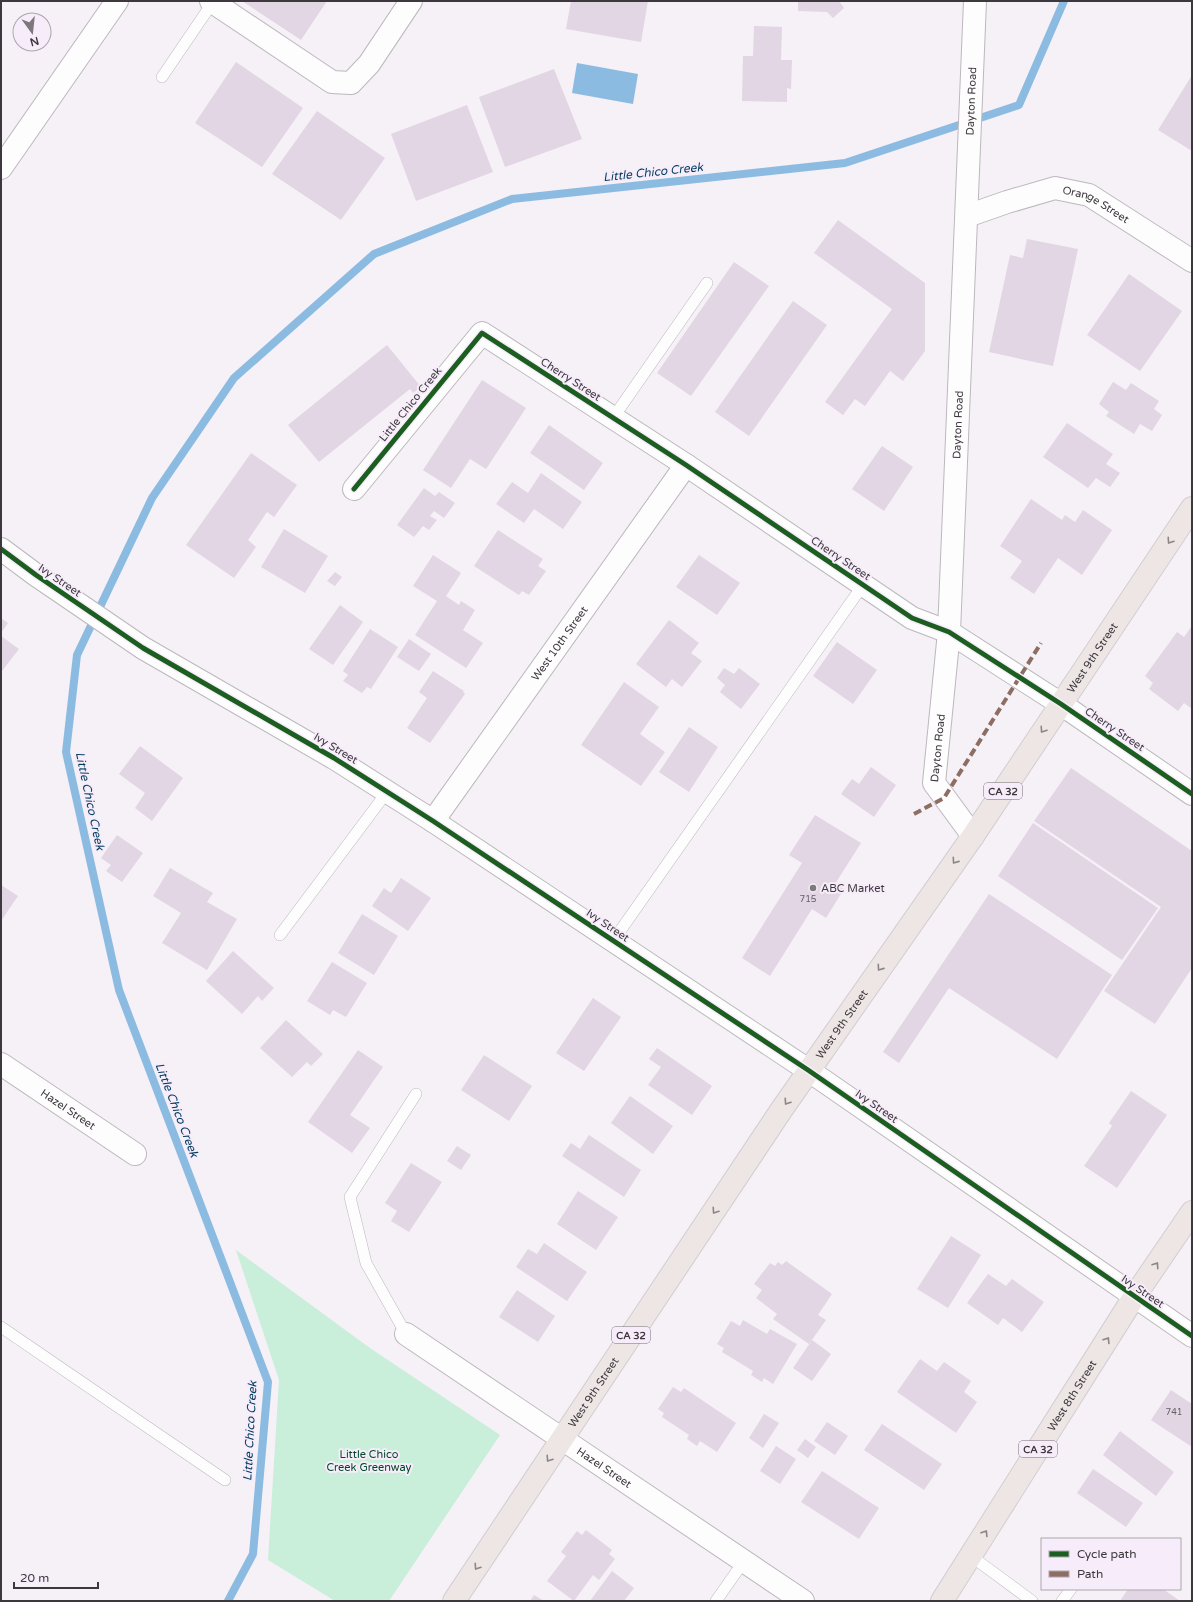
<svg xmlns="http://www.w3.org/2000/svg" width="1193" height="1602" viewBox="0 0 1193 1602" font-family="'Varela Round',sans-serif">
  <style>
    .green { fill: #c9efda }
    .water { fill: #8cbbe2 }
    .lines { fill: none; stroke-linecap: round; stroke-linejoin: round }
    .stream { stroke: #8cbbe2; stroke-width: 8 }
    .building { fill: #e2d6e5 }
    .lane-casing { stroke: #bcb8bd; stroke-width: 12 }
    .street-casing { stroke: #bcb8bd; stroke-width: 24 }
    .primary-casing { stroke: #d1ced1; stroke-width: 24 }
    .lane { stroke: #fefdfe; stroke-width: 11 }
    .street { stroke: #fefdfe; stroke-width: 22 }
    .primary { stroke: #ede6e5; stroke-width: 22 }
    .quiet { stroke: #8d6e63; stroke-width: 4; stroke-dasharray: 8 4; stroke-linecap: butt }
    .cycleway-casing { stroke: #f7edfa; stroke-width: 8 }
    .cycleway { stroke: #1b5e20; stroke-width: 5 }
    .oneway { stroke: #8c8689 }
    .poi-dot { fill: #7d787e; stroke: #f7edfa; stroke-width: 1.5 }
    .labels { text-anchor: middle; stroke-width: 4; stroke-linejoin: round; paint-order: stroke }
    .number-label { font-size: 9px; fill: #666067 }
    .shield { fill: #f7edfa; stroke: #746e76; stroke-width: 1 }
    .shield-label { font-size: 10px; font-weight: bold; fill: #3c383d }
    .street-label { font-size: 11px; fill: #3c383d; stroke: #f7edfa }
    .poi-label { font-size: 11px; fill: #3c383d; stroke: #f7edfa; text-anchor: start }
    .park-label { font-size: 11px; fill: #01472a; stroke: #f7edfa }
    .water-label { font-size: 12px; font-style: italic; fill: #013b5e; stroke: #f7edfa }
  </style>
  <rect width="100%" height="100%" fill="#f6f0f7"/>
  <!-- green -->
  <path class="green" d="M236 1250 370 1348 500 1435 389 1601H335L268 1560 279 1380Z"/>
  <!-- water -->
  <path class="water" d="M577 63 638 74 633 104 572 93Z"/>
  <g class="lines">
    <!-- stream -->
    <path class="stream" d="M228 1601 253 1554 268 1382 119 990 66 752 77 655 152 498 234 378 374 254 512 199 845 163 1019 105 1064 1"/>
  </g>
  <!-- building -->
  <path class="building" d="M242 1H327L301 40Z
    M571 1H648L641 42 566 29Z
    M798 1H839L844 8 833 18 827 12 798 11Z
    M754 26 782 27 781 60H792L791 89 787 88V102L742 101 743 56H753Z
    M236 62 303 108 262 167 195 123Z
    M554 69 582 139 505 167 479 97Z
    M1192 75V151L1158 130Z
    M467 105 493 172 416 201 391 134Z
    M317 111 385 158 341 220 272 174Z
    M838 220 925 283V351L903 381 890 371 865 406 855 399 843 415 825 402 892 309 814 253Z
    M1027 239 1078 249 1053 366 989 352 1010 255 1023 258Z
    M734 262 769 286 691 396 657 373Z
    M1129 274 1182 311 1140 371 1087 335Z
    M793 301 827 325 749 436 715 412Z
    M387 345 421 387 413 393 410 389 319 462 288 425Z
    M482 380 526 408 486 469 470 459 451 488 423 470Z
    M1113 382 1126 390 1131 383 1159 401 1154 409 1162 415 1152 431 1140 424 1134 434 1106 416 1109 412 1099 404Z
    M1067 423 1113 454 1106 464 1120 473 1110 487 1096 478 1088 488 1043 457Z
    M549 425 603 463 584 490 530 453Z
    M882 446 913 467 884 511 852 489Z
    M251 453 297 485 274 517 267 512 248 540 256 547 234 578 186 545Z
    M541 473 582 502 563 529 534 509 524 523 496 504 512 482 528 493Z
    M424 488 435 496 439 492 455 503 444 518 434 511 430 516 437 520 429 530 423 526 414 537 397 525Z
    M1031 499 1062 520 1065 515 1075 522 1083 510 1112 530 1082 575 1058 558 1034 594 1010 578 1022 561 1000 546Z
    M284 529 328 556 305 593 261 567Z
    M498 530 543 559 538 566 546 571 529 595 522 591 519 595 474 566Z
    M433 555 461 573 446 596 459 605 461 601 475 610 463 630 483 643 466 668 415 635 437 601 413 586Z
    M699 555 740 583 717 615 676 587Z
    M335 572 342 577 335 586 327 581Z
    M340 605 363 622 333 665 309 649Z
    M1 618 8 623 1 633Z
    M669 620 699 643 691 653 702 661 682 687 672 679 666 687 636 664Z
    M1191 627 1192 707 1191 708 1184 703 1178 711 1149 689 1153 683 1145 676 1177 632 1184 637Z
    M370 629 398 647 371 689 367 687 362 693 343 681 348 675 343 671Z
    M1 636 19 649 2 671 1 670Z
    M409 639 431 654 419 671 397 657Z
    M837 642 877 670 853 704 813 676Z
    M724 668 734 674 739 668 760 684 741 709 720 692 725 685 717 678Z
    M433 671 464 691 463 692 465 694 430 743 407 728 427 698 419 692Z
    M624 682 659 707 640 734 665 752 641 786 581 745Z
    M689 727 718 747 689 792 659 772Z
    M140 746 183 778 152 821 135 808 145 793 119 774Z
    M871 767 896 785 874 817 841 794 852 779 859 784Z
    M1071 768 1192 851V968L1155 1024 1104 991 1161 907 1034 821Z
    M815 815 861 843 835 884 844 889 826 918 812 909 770 976 742 958 802 863 789 855Z
    M1033 823 1158 908 1122 960 998 876Z
    M117 835 143 853 122 882 106 871 111 865 101 858Z
    M170 868 213 893 207 902 237 919 207 970 162 943 181 913 153 896Z
    M401 878 431 898 408 931 372 906 384 888 391 893Z
    M1 885 18 896 1 921Z
    M989 894 1112 975 1057 1059 949 988 899 1063 883 1052Z
    M362 914 398 936 374 975 338 953Z
    M233 951 274 988 262 1001 258 996 242 1014 206 981Z
    M332 962 367 983 346 1017 333 1010 330 1015 307 1001Z
    M593 998 621 1017 584 1071 556 1053Z
    M286 1020 323 1054 311 1066 307 1062 292 1077 260 1048Z
    M657 1048 712 1086 692 1115 648 1085 661 1067 649 1059Z
    M358 1050 383 1067 350 1115 370 1128 352 1153 308 1122Z
    M484 1055 532 1086 509 1121 461 1090Z
    M1131 1091 1167 1115 1117 1188 1084 1166 1112 1126 1109 1123Z
    M630 1096 673 1126 653 1154 611 1123Z
    M589 1135 641 1170 624 1197 562 1156 571 1143 580 1149Z
    M457 1146 471 1155 461 1170 447 1161Z
    M411 1163 442 1182 409 1232 391 1221 397 1211 385 1203Z
    M578 1191 618 1217 596 1250 557 1224Z
    M951 1236 981 1255 948 1308 917 1289Z
    M544 1243 587 1272 567 1301 516 1267 528 1249 537 1254Z
    M786 1261 832 1294 818 1315 826 1320 809 1344 773 1319 777 1314 756 1298 762 1290 754 1284 770 1263 775 1266 778 1262 782 1265Z
    M988 1274 1006 1286 1012 1279 1044 1302 1022 1332 1003 1318 998 1325 967 1303Z
    M517 1290 555 1316 538 1342 499 1317Z
    M743 1320 767 1334 770 1329 797 1344 773 1384 764 1378 762 1382 751 1375 753 1371 722 1352 724 1348 717 1344 731 1321 740 1326Z
    M812 1340 831 1354 812 1381 793 1368Z
    M920 1359 937 1371 944 1362 971 1381 964 1392 977 1402 956 1433 897 1392Z
    M673 1387 681 1392 684 1388 736 1423 717 1452 700 1441 697 1446 687 1439 689 1435 662 1417 664 1413 658 1409Z
    M1171 1390 1192 1404V1447L1151 1420Z
    M764 1414 779 1423 763 1448 749 1438Z
    M827 1422 848 1436 835 1455 814 1441Z
    M882 1424 942 1464 924 1490 864 1450Z
    M1120 1431 1174 1472 1156 1496 1103 1455Z
    M805 1439 816 1447 808 1458 797 1450Z
    M776 1446 796 1459 780 1484 760 1471Z
    M1093 1469 1143 1503 1126 1527 1077 1493Z
    M822 1471 879 1508 859 1539 801 1502Z
    M586 1530 612 1550 609 1554 615 1559 599 1580 593 1575 574 1601 547 1581 566 1556 561 1552 577 1531 582 1535Z
    M612 1571 634 1588 624 1601H590Z
    M1128 1589H1163L1180 1601H1120Z
    M534 1595 544 1601H530Z"/>
  <g class="lines">
    <defs>
      <path id="lane" d="M162 77 213 2
        M613 418 707 283
        M280 935 387 792
        M613 941 863 585
        M1 1327 225 1480
        M406 1334 366 1263 350 1197 416 1094
        M971 1556 1032 1601
        M716 1601 744 1561
        M1062 1601 1071 1589"/>
      <g id="street">
        <path d="M211 1 332 82 351 83 369 64 411 1"/>
        <path d="M1 168 117 1"/>
        <path id="s1" d="M967 216 1007 202 1055 188 1089 195 1192 261"/>
        <path d="M354 489 482 333 686 465 912 618 949 632 1061 704 1192 794"/>
        <path d="M1 549 36 575 143 648 334 758 433 821 808 1070 1192 1336"/>
        <path id="s2" d="M433 821 686 465"/>
        <path id="s3" d="M973 836 934 783 949 632 975 1"/>
        <path id="s4" d="M1 1064 135 1154"/>
        <path id="s5" d="M406 1334 803 1601"/>
      </g>
      <g id="primary">
        <path id="s6" d="M454 1601 782 1109 973 836 1192 508"/>
        <path id="s7" d="M942 1601 1134 1297 1192 1212"/>
      </g>
    </defs>
    <!-- lane casing -->
    <use href="#lane" class="lane-casing"/>
    <!-- street casing -->
    <use href="#street" class="street-casing"/>
    <!-- primary casing -->
    <use href="#primary" class="primary-casing"/>
    <!-- lane -->
    <use href="#lane" class="lane"/>
    <!-- street -->
    <use href="#street" class="street"/>
    <!-- primary -->
    <use href="#primary" class="primary"/>
    <!-- quiet -->
    <path class="quiet" d="M914 814 944 798 1041 643"/>
    <defs>
      <path id="cycleway" d="M354 489 482 333 686 465 912 618 949 632 1061 704 1192 794
        M1 549 36 575 143 648 334 758 433 821 808 1070 1192 1336"/>
    </defs>
    <!-- cycleway casing -->
    <use href="#cycleway" class="cycleway-casing"/>
    <!-- cycleway -->
    <use href="#cycleway" class="cycleway"/>
  </g>
  <!-- one-way arrows -->
  <defs><path id="oneway-chevron" d="M-2-3.5L2.5 0L-2 3.5" fill="none" stroke-width="1.6" stroke-linecap="round" stroke-linejoin="round"/></defs>
  <g class="oneway">
    <use href="#oneway-chevron" transform="translate(1170 541) rotate(124)"/>
    <use href="#oneway-chevron" transform="translate(1043 730) rotate(124)"/>
    <use href="#oneway-chevron" transform="translate(955 861) rotate(125)"/>
    <use href="#oneway-chevron" transform="translate(880 968) rotate(125)"/>
    <use href="#oneway-chevron" transform="translate(787 1102) rotate(124)"/>
    <use href="#oneway-chevron" transform="translate(715 1211) rotate(124)"/>
    <use href="#oneway-chevron" transform="translate(1156 1265) rotate(-56)"/>
    <use href="#oneway-chevron" transform="translate(1107 1340) rotate(-58)"/>
    <use href="#oneway-chevron" transform="translate(549 1459) rotate(124)"/>
    <use href="#oneway-chevron" transform="translate(985 1533) rotate(-58)"/>
    <use href="#oneway-chevron" transform="translate(477 1567) rotate(124)"/>
  </g>
  <!-- markers -->
  <circle class="poi-dot" cx="813" cy="888" r="4"/>
  <g class="labels">
    <!-- number labels -->
    <g class="number-label">
      <text x="808" y="902">715</text>
      <text x="1174" y="1415">741</text>
    </g>
    <!-- shield labels -->
    <g class="shield">
      <rect x="984" y="783" width="38" height="16" rx="3"/>
      <rect x="612" y="1327" width="38" height="16" rx="3"/>
      <rect x="1019" y="1441" width="38" height="16" rx="3"/>
    </g>
    <g class="shield-label">
      <text x="1003" y="795">CA 32</text>
      <text x="631" y="1339">CA 32</text>
      <text x="1038" y="1453">CA 32</text>
    </g>
    <!-- street labels -->
    <g class="street-label">
      <text dy="4" stroke="none"><textPath href="#s3" startOffset="749">Dayton Road</textPath></text>
      <text dy="4" stroke="none"><textPath href="#s1" startOffset="137">Orange Street</textPath></text>
      <text transform="translate(571 379) rotate(33)" y="4">Cherry Street</text>
      <text transform="translate(410 404) rotate(-51)" y="4">Little Chico Creek</text>
      <text dy="4" stroke="none"><textPath href="#s3" startOffset="425">Dayton Road</textPath></text>
      <text transform="translate(841 558) rotate(34)" y="4">Cherry Street</text>
      <text transform="translate(60 580) rotate(34)" y="4">Ivy Street</text>
      <text dy="4" stroke="none"><textPath href="#s2" startOffset="218">West 10th Street</textPath></text>
      <text dy="4" stroke="none"><textPath href="#s6" startOffset="1139">West 9th Street</textPath></text>
      <text transform="translate(1115 729) rotate(34)" y="4">Cherry Street</text>
      <text transform="translate(336 748) rotate(31)" y="4">Ivy Street</text>
      <text dy="4" stroke="none"><textPath href="#s3" startOffset="101">Dayton Road</textPath></text>
      <text transform="translate(608 925) rotate(34)" y="4">Ivy Street</text>
      <text dy="4" stroke="none"><textPath href="#s6" startOffset="695">West 9th Street</textPath></text>
      <text transform="translate(877 1106) rotate(35)" y="4">Ivy Street</text>
      <text dy="4" stroke="none"><textPath href="#s4" startOffset="81">Hazel Street</textPath></text>
      <text transform="translate(1143 1291) rotate(34)" y="4">Ivy Street</text>
      <text dy="4" stroke="none"><textPath href="#s6" startOffset="251">West 9th Street</textPath></text>
      <text dy="4" stroke="none"><textPath href="#s7" startOffset="243">West 8th Street</textPath></text>
      <text dy="4" stroke="none"><textPath href="#s5" startOffset="239">Hazel Street</textPath></text>
    </g>
    <!-- poi labels -->
    <g class="poi-label">
      <text x="821" y="892">ABC Market</text>
    </g>
    <!-- park labels -->
    <g class="park-label">
      <text x="369" y="1458">Little Chico<tspan x="369" dy="13">Creek Greenway</tspan></text>
    </g>
    <!-- water labels -->
    <g class="water-label">
      <text transform="translate(653 172) rotate(-6)" y="4">Little Chico Creek</text>
      <text transform="translate(90 801) rotate(78)" y="4">Little Chico Creek</text>
      <text transform="translate(177 1110) rotate(69)" y="4">Little Chico Creek</text>
      <text transform="translate(250 1431) rotate(-87)" y="4">Little Chico Creek</text>
    </g>
  </g>
  <!-- border -->
  <rect width="1193" height="1602" fill="none" stroke="#3c383d" stroke-width="4"/>
  <!-- legend -->
  <rect x="1041" y="1538" width="140" height="52" fill="#f7edfa" stroke="#aca5ae"/>
  <rect x="1049" y="1551" width="20" height="6" fill="#1b5e20" stroke="#aca5ae"/>
  <text x="1077" y="1558" font-size="12" fill="#3c383d">Cycle path</text>
  <rect x="1049" y="1571" width="20" height="6" fill="#8d6e63" stroke="#aca5ae"/>
  <text x="1077" y="1578" font-size="12" fill="#3c383d">Path</text>
  <!-- north arrow -->
  <g transform="translate(32 32) rotate(165)"><circle r="19" fill="#f7edfa" stroke="#aca5ae"/>
  <path d="M0-3L7 15L0 10L-7 15Z" fill="#7d787e"/>
  <text y="-6" font-size="11" font-weight="bold" text-anchor="middle" fill="#3c383d">N</text>
  </g>
  <!-- scale -->
  <path d="M14 1582v6h84v-6" fill="none" stroke="#3c383d" stroke-width="2"/>
  <text x="20" y="1582" font-size="12" fill="#3c383d" stroke="#f7edfa" stroke-width="3" paint-order="stroke">20 m</text>
</svg>
